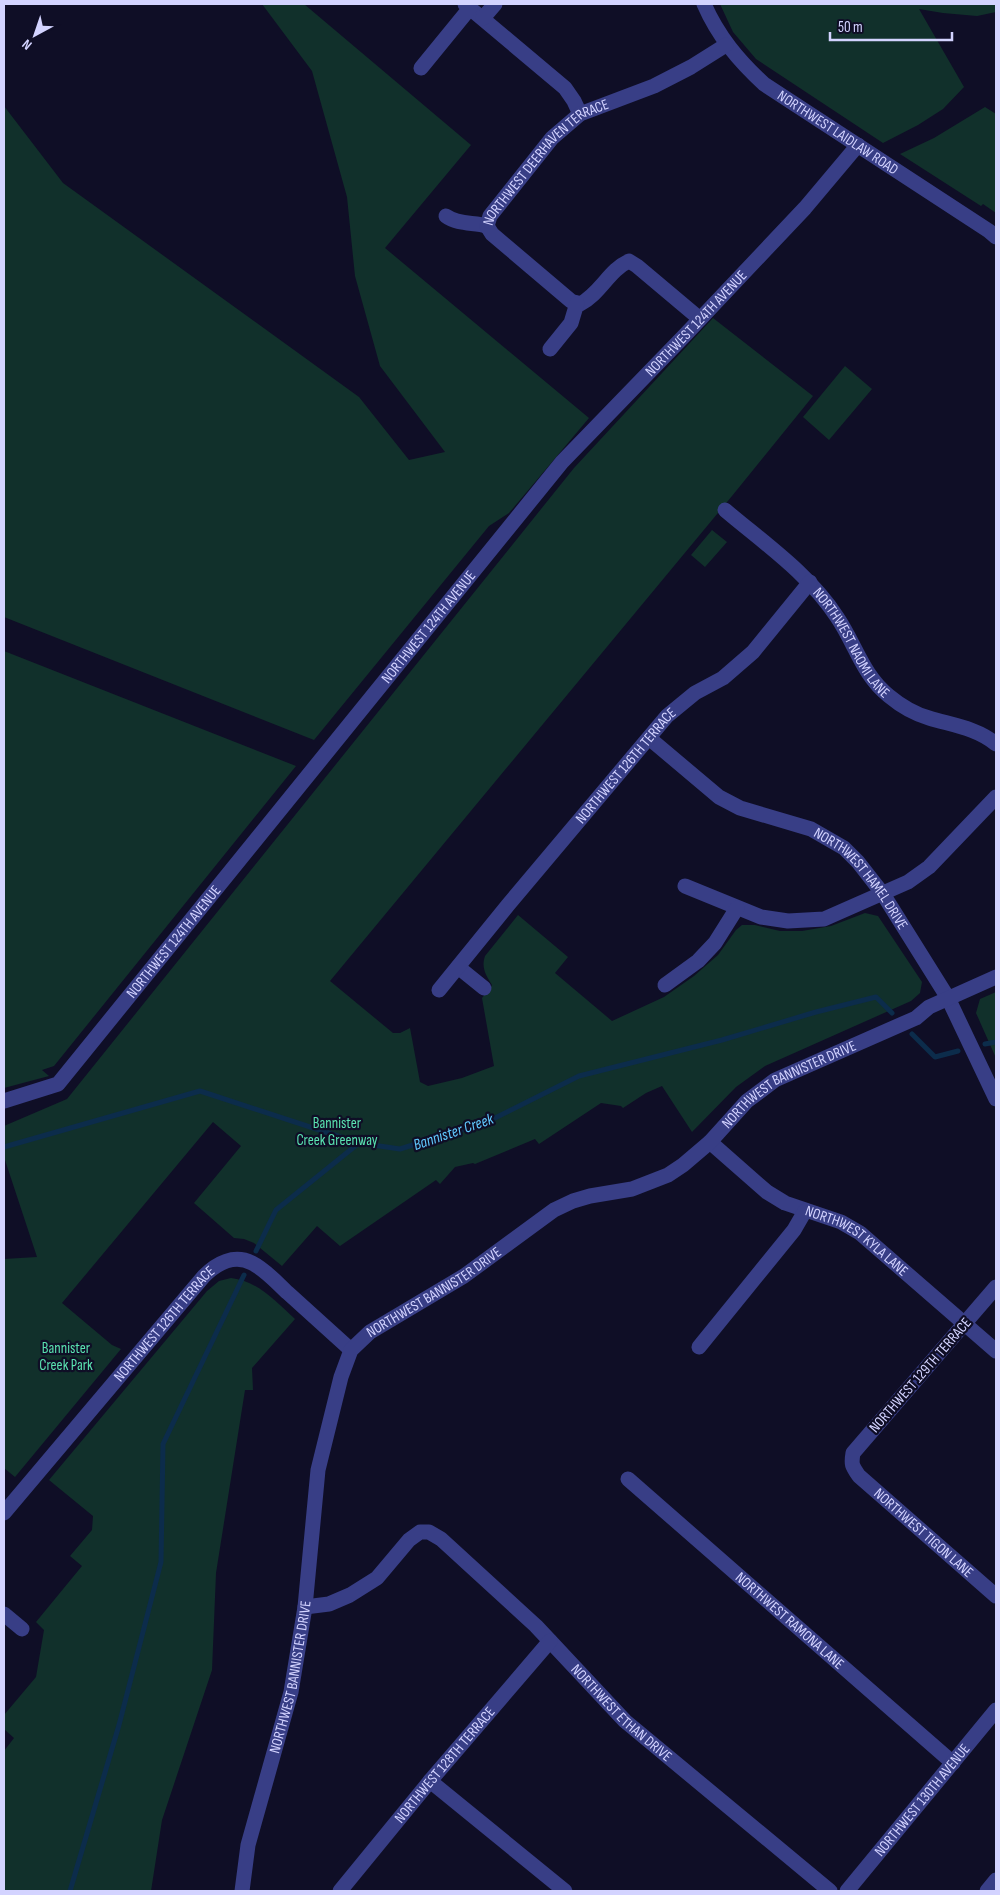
<svg xmlns="http://www.w3.org/2000/svg" width="1000" height="1895" viewBox="0 0 1000 1895" font-family="'Sofia Sans Condensed',sans-serif">
  <style>
    .green { fill: #11302b }
    .lines { fill: none; stroke-linecap: round; stroke-linejoin: round }
    .stream { stroke: #0c2c4b; stroke-width: 5 }
    .minor { stroke: #383e86; stroke-width: 15 }
    .labels { text-anchor: middle; stroke-width: 4.5; stroke-linejoin: round; paint-order: stroke }
    .street-label { font-size: 15px; fill: #d3d3ff; stroke: #0f0e26 }
    .park-label { font-size: 15px; fill: #5ae3b1; stroke: #0f0e26 }
    .water-label { font-size: 16px; font-style: italic; fill: #61c9ff; stroke: #0f0e26 }
  </style>
  <rect width="100%" height="100%" fill="#0f0e26"/>
  <!-- green -->
  <path class="green" d="M262 4H304L471 145 385 248 589 418 509 513 489 526 314 740 4 617V106L63 183 359 397 409 460 445 452 380 366 355 276 347 197 312 71Z
    M720 4H996V12L977 16 943 13 919 9 964 87 943 109 918 125 883 143 756 59 733 32Z
    M985 107 996 114V213L983 204 981 206 900 154 934 138Z
    M713 318 813 396 732 496 330 981 393 1033H400L410 1028 420 1082 428 1086 462 1078 494 1066 482 998 492 985C486 975 481 968 485 956L518 915 568 957 555 973 612 1021 664 997 694 976 718 955 736 930 742 925H755L780 931H802L831 926 865 913 878 916 922 982 920 993 911 1001 765 1066 736 1087 692 1132 662 1086 646 1093 623 1108 621 1106 601 1103 539 1144 535 1139 475 1164 473 1163 455 1167 440 1184 436 1180 340 1246 317 1226 282 1266 254 1243 244 1239 234 1238 194 1203 241 1146 213 1122 62 1303 112 1345 121 1349 15 1477 4 1468V1259L37 1257 4 1157V1126L67 1099 574 468Z
    M845 366 872 389 829 440 803 417Z
    M712 530 727 542 705 567 691 555Z
    M4 651 296 766 54 1066 42 1070 49 1076 4 1088Z
    M996 992V1058L976 1013 980 999Z
    M231 1278C258 1281 275 1301 295 1319L252 1368 253 1390H245L216 1573 212 1670 162 1820 151 1891H4V1751L14 1738 4 1729V1715L36 1677 44 1630 36 1622 82 1566 70 1556 92 1530 93 1516 49 1480 207 1291 219 1281Z"/>
  <g class="lines">
    <!-- stream -->
    <path class="stream" d="M912 1034 935 1057 958 1051
      M985 1044 996 1042
      M4 1147 200 1091 359 1143 400 1149 489 1121 579 1076 722 1040 816 1012 876 997 892 1013
      M256 1251 276 1210 359 1143
      M70 1891 119 1725 161 1562 163 1444 244 1275"/>
    <!-- minor -->
    <g class="minor">
      <path d="M465 4 565 88 574 101 580 114"/>
      <path id="s1" d="M704 4C718 36 738 60 764 84L989 231 996 237"/>
      <path d="M483 18 495 4"/>
      <path d="M421 68 470 8"/>
      <path d="M446 216C458 225 474 222 487 226"/>
      <path id="s2" d="M700 319 637 266 629 261C609 270 600 294 580 304L571 301 492 234 487 226 490 216 552 138 580 114 654 86 691 67 726 45"/>
      <path d="M550 349 571 323 577 303"/>
      <path id="s3" d="M725 510C764 543 809 574 837 617 856 645 862 674 889 696 901 706 915 714 929 718 952 725 977 728 996 744"/>
      <path id="s4" d="M649 738 719 797 740 808 811 829 844 848 858 862 883 894 948 998 996 1099"/>
      <path d="M685 886 761 917 788 921 824 919 908 882 929 867 996 797"/>
      <path d="M458 967 484 988"/>
      <path d="M665 985 698 961 715 943 737 908"/>
      <path id="s5" d="M439 990 508 905 667 716 695 693 723 678 753 652 810 582"/>
      <path id="s6" d="M4 1101 58 1084 562 462 686 334 805 208 858 145"/>
      <path id="s7" d="M710 1142 767 1192 785 1203 841 1222 860 1233 996 1351"/>
      <path id="s8" d="M996 1287 853 1453C851 1465 852 1466 859 1476L996 1596"/>
      <path d="M699 1347 794 1230 805 1211"/>
      <path id="s9" d="M628 1479 953 1763"/>
      <path id="s10" d="M4 1513 204 1276C217 1263 234 1254 252 1263 266 1270 277 1283 288 1293 309 1312 330 1331 351 1350"/>
      <path id="s11" d="M305 1607 329 1604 350 1595 377 1578 409 1540 420 1532H429L441 1539 536 1626 625 1721 830 1891"/>
      <path d="M4 1614 22 1629"/>
      <path d="M430 1781 565 1891"/>
      <path id="s12" d="M242 1891 248 1845 291 1692 305 1607 318 1470 341 1377 351 1350 370 1332 464 1276 554 1210 573 1201 590 1196 632 1189 668 1175 683 1165 710 1142 747 1101 775 1080 916 1018 929 1007 996 977"/>
      <path id="s13" d="M340 1891 430 1781 550 1641"/>
      <path id="s14" d="M847 1891 996 1710"/>
      <path d="M987 1891 996 1880"/>
    </g>
  </g>
  <g class="labels">
    <!-- street labels -->
    <g class="street-label">
      <text dy="5" stroke="none"><textPath href="#s1" startOffset="189">NORTHWEST LAIDLAW ROAD</textPath></text>
      <text dy="5" stroke="none"><textPath href="#s2" startOffset="369">NORTHWEST DEERHAVEN TERRACE</textPath></text>
      <text dy="5" stroke="none"><textPath href="#s6" startOffset="1050">NORTHWEST 124TH AVENUE</textPath></text>
      <text dy="5" stroke="none"><textPath href="#s6" startOffset="645">NORTHWEST 124TH AVENUE</textPath></text>
      <text dy="5" stroke="none"><textPath href="#s3" startOffset="185">NORTHWEST NAOMI LANE</textPath></text>
      <text dy="5" stroke="none"><textPath href="#s5" startOffset="292">NORTHWEST 126TH TERRACE</textPath></text>
      <text dy="5" stroke="none"><textPath href="#s4" startOffset="261">NORTHWEST HAMEL DRIVE</textPath></text>
      <text dy="5" stroke="none"><textPath href="#s6" startOffset="240">NORTHWEST 124TH AVENUE</textPath></text>
      <text dy="5" stroke="none"><textPath href="#s12" startOffset="1074">NORTHWEST BANNISTER DRIVE</textPath></text>
      <text dy="5" stroke="none"><textPath href="#s7" startOffset="179">NORTHWEST KYLA LANE</textPath></text>
      <text dy="5" stroke="none"><textPath href="#s12" startOffset="655">NORTHWEST BANNISTER DRIVE</textPath></text>
      <text dy="5" stroke="none"><textPath href="#s10" startOffset="248">NORTHWEST 126TH TERRACE</textPath></text>
      <text transform="translate(920 1375) rotate(-49)" y="5">NORTHWEST 129TH TERRACE</text>
      <text dy="5" stroke="none"><textPath href="#s8" startOffset="330">NORTHWEST TIGON LANE</textPath></text>
      <text dy="5" stroke="none"><textPath href="#s9" startOffset="215">NORTHWEST RAMONA LANE</textPath></text>
      <text dy="5" stroke="none"><textPath href="#s12" startOffset="220">NORTHWEST BANNISTER DRIVE</textPath></text>
      <text dy="5" stroke="none"><textPath href="#s11" startOffset="416">NORTHWEST ETHAN DRIVE</textPath></text>
      <text dy="5" stroke="none"><textPath href="#s13" startOffset="164">NORTHWEST 128TH TERRACE</textPath></text>
      <text dy="5" stroke="none"><textPath href="#s14" startOffset="118">NORTHWEST 130TH AVENUE</textPath></text>
    </g>
    <!-- park labels -->
    <g class="park-label">
      <text x="337" y="1128">Bannister<tspan x="337" dy="17">Creek Greenway</tspan></text>
      <text x="66" y="1353">Bannister<tspan x="66" dy="17">Creek Park</tspan></text>
    </g>
    <!-- water labels -->
    <g class="water-label">
      <text transform="translate(453 1131) rotate(-19)" y="6">Bannister Creek</text>
    </g>
  </g>
  <!-- border -->
  <rect width="1000" height="1895" fill="none" stroke="#d3d3ff" stroke-width="10"/>
  <!-- north arrow -->
  <g transform="translate(35 35) rotate(220)" stroke="#0f0e26" stroke-width="4" paint-order="stroke">
  <path d="M0-4L9 19L0 12L-9 19Z" fill="#d3d3ff"/>
  <text y="-8" font-size="14" font-weight="bold" text-anchor="middle" fill="#d3d3ff">N</text>
  </g>
  <!-- scale -->
  <path d="M830 32v8h122v-8" fill="none" stroke="#d3d3ff" stroke-width="2.5"/>
  <text x="838" y="32" font-size="15" fill="#d3d3ff" stroke="#0f0e26" stroke-width="4" paint-order="stroke">50 m</text>
</svg>
